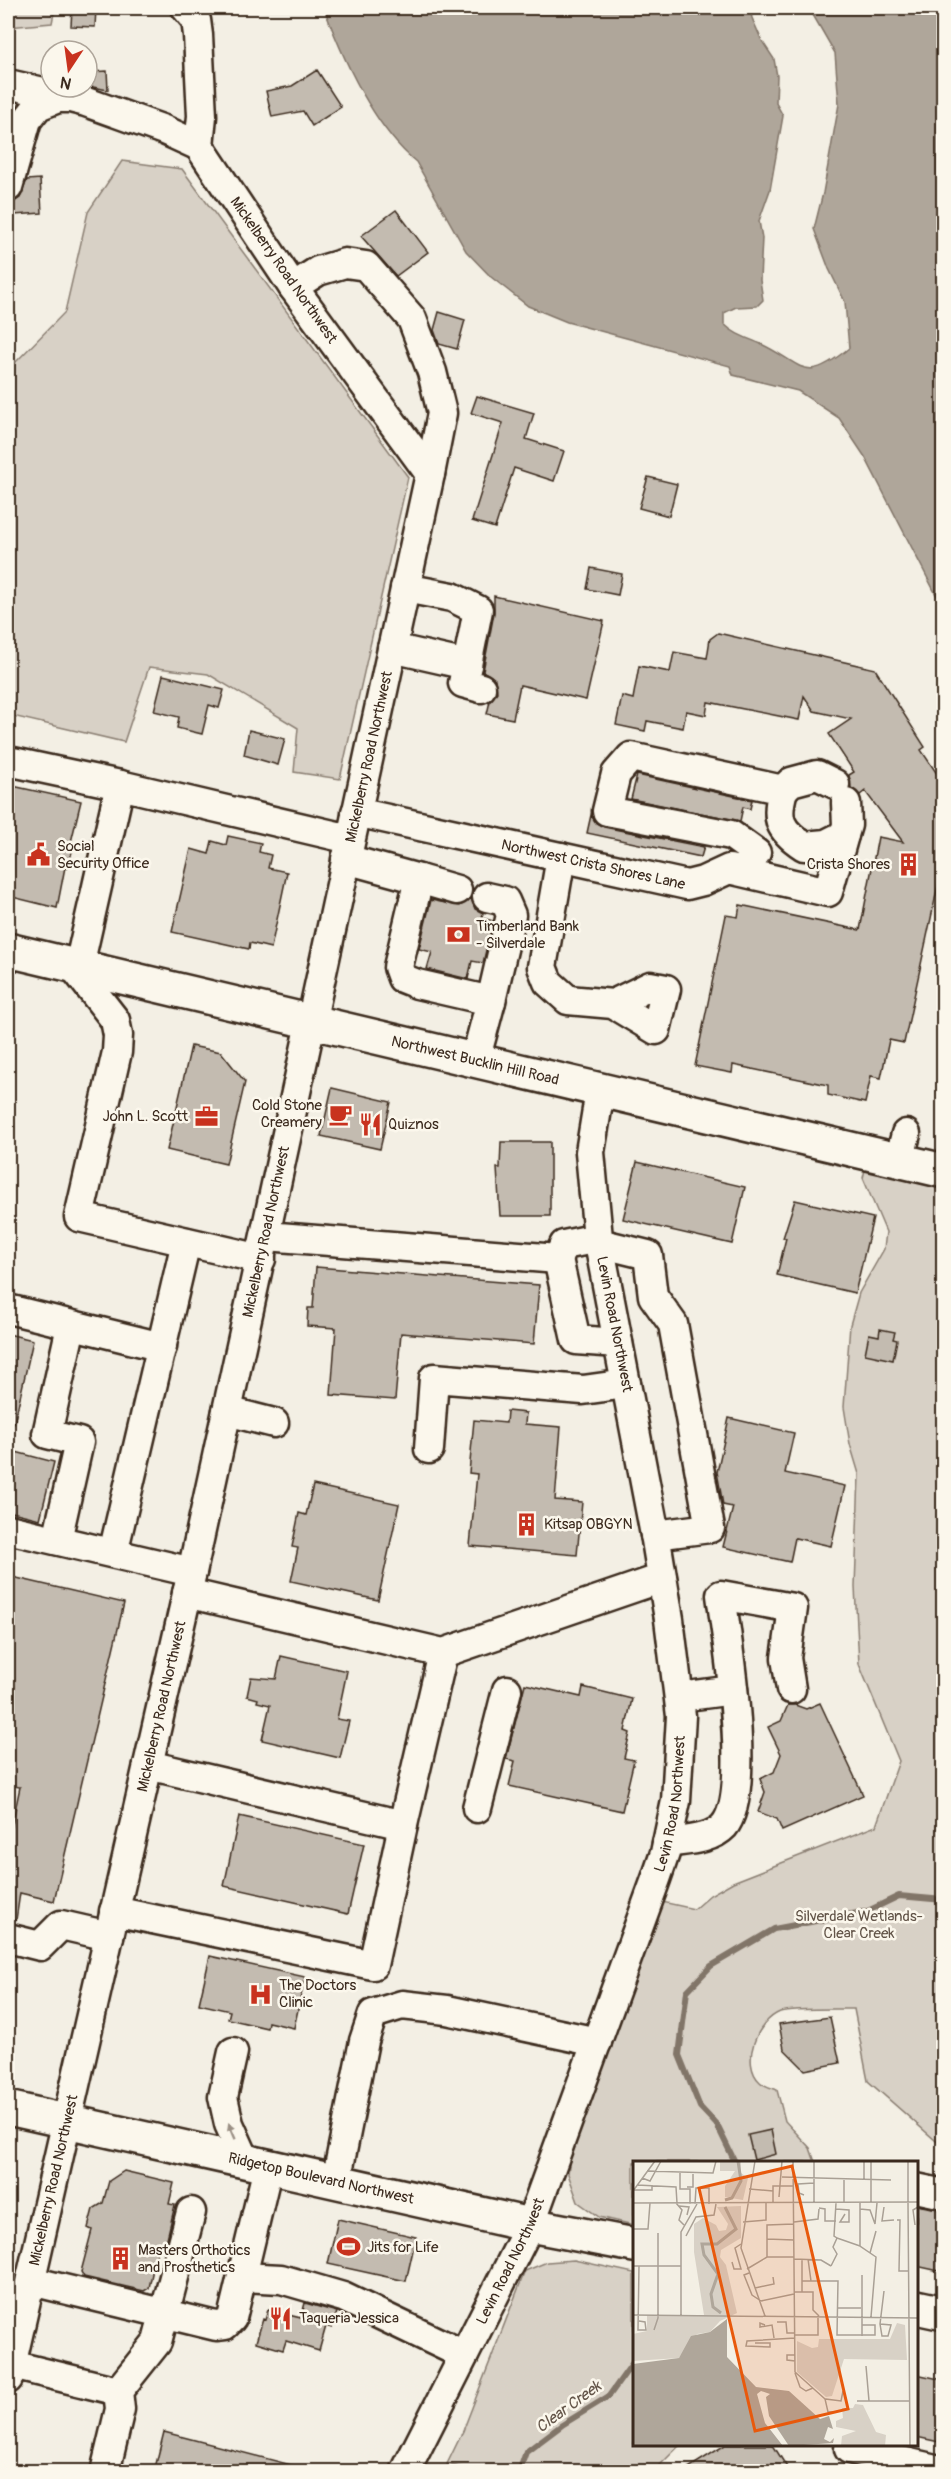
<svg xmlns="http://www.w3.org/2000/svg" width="951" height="2479" viewBox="0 0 951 2479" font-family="Pangolin,sans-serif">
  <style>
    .green { fill: #d8d1c6; stroke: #8a7e72; stroke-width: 1.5 }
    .water { fill: #afa69a; stroke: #817468; stroke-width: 1.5 }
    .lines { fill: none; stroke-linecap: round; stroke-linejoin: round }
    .stream { stroke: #817468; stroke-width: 6 }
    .building { fill: #c3bbb0; stroke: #3b2a1e; stroke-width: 1.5 }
    .minor-casing { stroke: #3b2a1e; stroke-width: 33 }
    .major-casing { stroke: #3b2a1e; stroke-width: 38 }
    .minor { stroke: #fbf7ec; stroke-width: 28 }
    .major { stroke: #fbf7ec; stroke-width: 33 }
    .oneway { fill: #9b9085 }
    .labels { text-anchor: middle; stroke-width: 5; stroke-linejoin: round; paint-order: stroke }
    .street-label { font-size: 15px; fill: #3b2a1e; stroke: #fbf7ec }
    .poi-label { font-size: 15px; fill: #3b2a1e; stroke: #fbf7ec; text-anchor: start }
    .park-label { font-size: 15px; fill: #625448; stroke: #fbf7ec }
    .water-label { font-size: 16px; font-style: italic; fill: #645549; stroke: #fbf7ec }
    .inset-river { fill: none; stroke: #afa69a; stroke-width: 3 }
    .inset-road { fill: none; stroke: #a9a095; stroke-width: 1.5 }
    .view { fill: #e8590c; fill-opacity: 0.15; stroke: #e8590c; stroke-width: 3 }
    .inset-edge { fill: none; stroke: #3b2a1e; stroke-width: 3 }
  </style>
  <rect width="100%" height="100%" fill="#f3efe4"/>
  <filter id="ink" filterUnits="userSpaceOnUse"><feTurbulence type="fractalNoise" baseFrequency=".0167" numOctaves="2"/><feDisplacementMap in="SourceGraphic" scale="12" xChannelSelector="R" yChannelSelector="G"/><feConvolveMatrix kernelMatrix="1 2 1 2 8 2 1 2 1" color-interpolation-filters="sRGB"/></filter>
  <g filter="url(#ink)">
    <!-- green -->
    <path class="green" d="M8 8H55L52 23 8 27Z
      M122 161 182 169 408 477 340 779 294 772 298 728 208 674 149 667 124 742 8 715V370L65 312 88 212Z
      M869 1153 943 1171V2147L868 2081 854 2009C838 2009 793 2008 780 2012 757 2021 740 2063 760 2082 764 2086 772 2088 777 2090L785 2121 810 2148 815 2162H634V2225L599 2217 578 2202 568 2174 577 2096 649 1899 694 1909 710 1895 733 1882 876 1826 899 1761 859 1664 855 1587 859 1474 850 1444 844 1407 850 1325 859 1293 884 1249 886 1232 863 1178Z
      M574 2260 634 2273V2444L680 2445 654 2471 480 2472 447 2464 463 2431 525 2271 547 2262Z"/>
    <!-- water -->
    <path class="water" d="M324 8H750L752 18 762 41 774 59 777 76 776 103 783 116 770 190 759 221 762 238 760 280 763 300 757 306 736 307 724 313V324C735 335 748 338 761 344 804 364 803 386 849 348L845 302 829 269 814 229 823 193 839 104 835 53 809 8H943V608L865 457 839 418 798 391 733 375 730 366 567 322 528 306 491 277 466 251 416 162C373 126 343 59 324 8Z"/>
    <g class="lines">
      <!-- stream -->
      <path class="stream" d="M735 2162 717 2125 700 2107 679 2055 687 1991 711 1966 774 1929 868 1911 899 1896 944 1900
        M519 2472 526 2452 562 2425 609 2396 634 2361"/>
    </g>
    <!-- building -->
    <path class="building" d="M72 8H96L95 27 71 26Z
      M317 70 341 107 312 126 303 111 272 117 266 91 292 86Z
      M107 71 108 90 88 86V72Z
      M40 179 42 213 14 215 13 202 20 198 27 180Z
      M396 210 428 252 396 276 361 236Z
      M439 312 465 320 457 349 439 344 434 330Z
      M477 396 534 413 526 439 564 451 554 481 514 468 495 528 472 521 503 423 471 413Z
      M648 477 677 484 669 516 639 508Z
      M591 568 622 574 618 595 587 589Z
      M494 596 604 621 586 700 520 685 513 719 487 714 490 701 497 692 495 679 483 671 494 613Z
      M718 633 875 669 925 747 921 750 944 784V858L904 1043 889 1040 881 1078 871 1076 865 1103 828 1095V1085L733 1065 732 1073 695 1066 726 915 738 917 740 905 860 930 878 837 903 842 865 791 860 795 851 788 849 775 854 772 829 734 851 719 814 711 804 696 799 720 708 702 706 715 686 711 683 728 647 721 645 731 616 725 622 696 633 699 639 666 670 672 674 652 707 658 710 639Z
      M163 675 224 690 219 708 209 705 202 734 177 728 179 717 154 711Z
      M249 730 285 739 278 765 244 755Z
      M637 775 752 800 750 809 743 807 740 821 631 799Z
      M8 785 81 801 71 842 74 843 68 868 65 867 57 908 8 896Z
      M591 815 596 823 604 827 704 847 701 857 587 833Z
      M228 836 261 843 259 852 271 855 268 868 287 872 271 948 250 943 249 949 172 932 191 849 209 854 212 841 226 845Z
      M471 898 475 909 483 913 482 918 493 921 483 963 472 961 468 979 427 969 432 952 419 949 431 900 460 906Z
      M191 1046 221 1052 245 1082 226 1164 167 1150Z
      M332 1088 391 1102 380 1149 321 1136Z
      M501 1142H550V1216H500L497 1168H500Z
      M637 1162 745 1187 732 1244 623 1219Z
      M795 1200 873 1218 855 1293 777 1275 786 1238H783Z
      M316 1267 539 1285 534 1344 401 1333 395 1400 331 1395 336 1328 307 1326 308 1308H313Z
      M880 1329 895 1332 893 1339 897 1340 893 1360 865 1354 869 1334 879 1336Z
      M8 1334 33 1340 14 1424 8 1423Z
      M507 1411 526 1413 525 1424 561 1427 555 1500 582 1502 577 1555 470 1546 477 1474 469 1473 474 1420 506 1423Z
      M729 1418 794 1433 785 1473 845 1486 831 1546 795 1538 790 1562 723 1547 733 1507 723 1505 717 1472Z
      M8 1450 54 1462 40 1519 8 1511Z
      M313 1485 399 1504 378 1600 291 1581 298 1548 292 1547 299 1513 306 1515Z
      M8 1576 124 1603 54 1901 20 1893 16 1920H8V1844L20 1787 8 1785Z
      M281 1656 347 1671 337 1719 349 1721 340 1758 262 1740 270 1705 257 1702 258 1699 247 1696 251 1677 276 1679Z
      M525 1684 581 1697 583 1687 632 1699 625 1731 630 1733 624 1758 634 1760 622 1811 509 1786 515 1761 506 1759Z
      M820 1703 863 1795 782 1831 777 1819 758 1812 765 1792 760 1779 774 1772 781 1754 768 1727 781 1721 788 1705H795L806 1709Z
      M239 1816 364 1844 348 1914 224 1886Z
      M210 1956 305 1977 294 2028 268 2022 267 2028 228 2019 230 2011 199 2004Z
      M830 2017 840 2063 805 2070 784 2049 779 2024Z
      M771 2130 776 2154 754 2160 748 2135Z
      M124 2171 174 2183 169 2204 175 2205 165 2247 158 2245 149 2288 144 2291 84 2277 81 2272 92 2230 88 2228 93 2209 103 2203 109 2181Z
      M916 2205 944 2210V2272L916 2266Z
      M338 2219 416 2237 406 2281 328 2264Z
      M305 2303 337 2312 332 2328 326 2326 319 2351 286 2341 283 2350 256 2342 263 2319 265 2320 268 2310 301 2318Z
      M916 2374 944 2380V2443L916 2437Z
      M164 2432 295 2466 294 2472H154Z
      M725 2445H773L790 2472H682Z"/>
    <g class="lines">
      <defs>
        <g id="minor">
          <path d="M8 84 65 97"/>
          <path d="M8 187 27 120 38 106 58 98H70L86 102 164 130 199 146 202 116 198 35 196 20 186 8"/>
          <path d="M293 287 318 271 345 263 366 266 412 319 432 372 442 413 430 474"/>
          <path d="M392 648 467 665 478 610 452 597 405 588"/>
          <path d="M467 665 463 683 481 688"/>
          <path d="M8 761 120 785"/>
          <path d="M783 790 791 782 817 775 835 784"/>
          <path id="s1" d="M356 812 687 885 703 881 729 869 828 892 844 835 826 844 804 846C779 830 775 819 783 790L631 757 616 774 607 811 731 835 756 853"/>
          <path d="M844 835 847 825 846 803"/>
          <path d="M561 857 542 967 548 982 568 1000 613 1004 650 986 666 989 656 1030 613 1004"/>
          <path d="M346 859 419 879 398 967 402 978 417 984 491 1001"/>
          <path d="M419 879 457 890"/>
          <path d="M73 966 115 1020 118 1035 117 1052 79 1217 261 1259"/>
          <path d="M79 966 120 785 350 839"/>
          <path d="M475 1061 491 1001 511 915 505 901 487 897"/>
          <path d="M899 1161 906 1134"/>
          <path d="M266 1236 558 1259 564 1245 598 1238"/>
          <path d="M599 1243 648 1255 653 1296 673 1324 710 1528 655 1535"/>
          <path d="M558 1259 576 1340 618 1343"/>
          <path d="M8 1309 162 1347"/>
          <path d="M227 1411 274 1423"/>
          <path d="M429 1449 434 1378 583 1390 626 1384"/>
          <path d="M8 1529 192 1572"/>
          <path d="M57 1540 79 1442 47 1434 71 1326"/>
          <path d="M113 1553 186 1242"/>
          <path d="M187 1593 443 1653 662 1578"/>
          <path d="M680 1697 733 1690"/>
          <path d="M148 1765 403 1825 443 1653"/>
          <path d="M477 1808 507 1690"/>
          <path d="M667 1843C685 1840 711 1840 724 1826 753 1793 727 1640 721 1595L793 1608 786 1658 791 1689"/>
          <path d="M114 1911 373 1965 403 1825"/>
          <path d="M8 1938 40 1946 61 1925 109 1936"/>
          <path d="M233 2052 223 2097 229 2124 246 2162"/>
          <path d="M336 2182 364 2041 373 2014 402 2005 447 2010 597 2042"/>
          <path d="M916 2188 944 2194"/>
          <path d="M242 2277 281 2279 343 2297 464 2355"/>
          <path d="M31 2281 216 2326 225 2325 232 2318 268 2167"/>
          <path d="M8 2364 118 2391"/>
          <path id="s2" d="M8 2379 192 1572 430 474 293 287 199 146"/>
          <path d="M851 2444 849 2449 944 2471"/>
          <path d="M105 2472 120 2409 118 2391 157 2342 191 2212"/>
          <path id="s3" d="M405 2472 530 2225 656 1879 665 1853 676 1801 681 1716 669 1619 656 1540 598 1238 590 1152 600 1091"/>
        </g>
        <g id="major">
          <path id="s4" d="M8 950 944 1171"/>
          <path id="s5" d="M8 2108 530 2225 634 2245"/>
          <path d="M916 2307 944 2313"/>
        </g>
      </defs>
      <!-- minor casing -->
      <use href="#minor" class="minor-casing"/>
      <!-- major casing -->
      <use href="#major" class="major-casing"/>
      <!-- minor -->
      <use href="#minor" class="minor"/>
      <!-- major -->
      <use href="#major" class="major"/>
    </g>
    <!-- one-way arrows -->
    <defs><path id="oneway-solid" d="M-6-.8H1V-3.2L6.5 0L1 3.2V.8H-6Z" transform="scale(1.5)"/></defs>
    <use class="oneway" href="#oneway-solid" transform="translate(232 2131) rotate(-113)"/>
  </g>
  <!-- icons -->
  <defs>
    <symbol id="civic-bare" viewBox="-9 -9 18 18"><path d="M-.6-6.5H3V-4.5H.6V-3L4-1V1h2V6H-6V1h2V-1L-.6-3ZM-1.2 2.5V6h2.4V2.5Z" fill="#c8321e" stroke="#fbf7ec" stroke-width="2.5" paint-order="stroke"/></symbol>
    <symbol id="building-bare" viewBox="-9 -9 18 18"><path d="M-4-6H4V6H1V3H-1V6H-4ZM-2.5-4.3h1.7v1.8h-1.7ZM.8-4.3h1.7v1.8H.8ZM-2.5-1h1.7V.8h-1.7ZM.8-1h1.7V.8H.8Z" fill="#c8321e" stroke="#fbf7ec" stroke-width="2.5" paint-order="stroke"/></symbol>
    <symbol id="bank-bare" viewBox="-9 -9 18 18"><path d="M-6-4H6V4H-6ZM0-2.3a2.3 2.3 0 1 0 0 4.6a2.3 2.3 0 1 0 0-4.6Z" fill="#c8321e" stroke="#fbf7ec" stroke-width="2.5" paint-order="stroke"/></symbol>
    <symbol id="cafe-bare" viewBox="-9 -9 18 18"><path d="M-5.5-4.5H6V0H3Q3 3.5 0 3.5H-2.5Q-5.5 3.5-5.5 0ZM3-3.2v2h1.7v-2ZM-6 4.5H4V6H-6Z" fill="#c8321e" stroke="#fbf7ec" stroke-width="2.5" paint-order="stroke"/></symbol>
    <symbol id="office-bare" viewBox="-9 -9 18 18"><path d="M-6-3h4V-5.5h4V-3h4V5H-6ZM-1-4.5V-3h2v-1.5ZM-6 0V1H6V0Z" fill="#c8321e" stroke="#fbf7ec" stroke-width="2.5" paint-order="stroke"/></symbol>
    <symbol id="restaurant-bare" viewBox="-9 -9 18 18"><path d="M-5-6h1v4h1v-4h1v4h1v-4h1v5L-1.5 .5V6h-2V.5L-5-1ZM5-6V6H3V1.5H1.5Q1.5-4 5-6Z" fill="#c8321e" stroke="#fbf7ec" stroke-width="2.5" paint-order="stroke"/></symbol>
    <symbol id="hospital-bare" viewBox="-9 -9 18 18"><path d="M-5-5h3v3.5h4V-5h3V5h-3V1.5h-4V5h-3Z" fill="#c8321e" stroke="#fbf7ec" stroke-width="2.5" paint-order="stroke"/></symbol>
    <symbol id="stadium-bare" viewBox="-9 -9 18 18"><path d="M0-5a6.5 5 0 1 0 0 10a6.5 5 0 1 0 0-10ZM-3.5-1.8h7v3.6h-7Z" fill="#c8321e" stroke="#fbf7ec" stroke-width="2.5" paint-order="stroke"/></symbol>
  </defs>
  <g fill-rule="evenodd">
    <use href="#civic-bare" x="22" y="838" width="33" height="33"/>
    <use href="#building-bare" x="892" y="848" width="33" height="33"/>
    <use href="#bank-bare" x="442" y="918" width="33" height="33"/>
    <use href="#cafe-bare" x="324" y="1098" width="33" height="33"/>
    <use href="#office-bare" x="190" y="1100" width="33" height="33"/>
    <use href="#restaurant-bare" x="354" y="1108" width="33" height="33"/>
    <use href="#building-bare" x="510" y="1508" width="33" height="33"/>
    <use href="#hospital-bare" x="244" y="1978" width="33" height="33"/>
    <use href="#stadium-bare" x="332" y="2230" width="33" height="33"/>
    <use href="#building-bare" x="104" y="2242" width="33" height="33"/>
    <use href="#restaurant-bare" x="264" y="2302" width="33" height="33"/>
  </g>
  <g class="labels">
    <!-- street labels -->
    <g class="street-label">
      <text transform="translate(284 270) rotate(55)" y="5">Mickelberry Road Northwest</text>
      <text dy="5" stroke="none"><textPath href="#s2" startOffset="1662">Mickelberry Road Northwest</textPath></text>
      <text dy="5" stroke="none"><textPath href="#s1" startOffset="243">Northwest Crista Shores Lane</textPath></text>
      <text dy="5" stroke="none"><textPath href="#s4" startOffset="480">Northwest Bucklin Hill Road</textPath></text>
      <text dy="5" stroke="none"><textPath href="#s2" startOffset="1176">Mickelberry Road Northwest</textPath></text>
      <text transform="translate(615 1324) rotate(79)" y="5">Levin Road Northwest</text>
      <text dy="5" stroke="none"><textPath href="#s2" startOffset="690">Mickelberry Road Northwest</textPath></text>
      <text dy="5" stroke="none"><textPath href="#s3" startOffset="722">Levin Road Northwest</textPath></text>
      <text dy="5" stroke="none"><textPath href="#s5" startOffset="321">Ridgetop Boulevard Northwest</textPath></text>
      <text dy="5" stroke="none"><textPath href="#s2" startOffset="204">Mickelberry Road Northwest</textPath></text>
      <text dy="5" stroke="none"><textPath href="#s3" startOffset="236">Levin Road Northwest</textPath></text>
    </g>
    <!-- poi labels -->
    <g class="poi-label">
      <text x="57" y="851">Social<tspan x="57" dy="17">Security Office</tspan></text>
      <text x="890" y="869" text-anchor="end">Crista Shores</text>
      <text x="476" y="931">Timberland Bank<tspan x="476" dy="17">- Silverdale</tspan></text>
      <text x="322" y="1110" text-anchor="end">Cold Stone<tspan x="322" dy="17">Creamery</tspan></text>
      <text x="188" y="1121" text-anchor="end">John L. Scott</text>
      <text x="388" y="1129">Quiznos</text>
      <text x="544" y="1529">Kitsap OBGYN</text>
      <text x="279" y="1990">The Doctors<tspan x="279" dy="17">Clinic</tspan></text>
      <text x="367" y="2252">Jits for Life</text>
      <text x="138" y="2255">Masters Orthotics<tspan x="138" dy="17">and Prosthetics</tspan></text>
      <text x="299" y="2323">Taqueria Jessica</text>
    </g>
    <!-- park labels -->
    <g class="park-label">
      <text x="859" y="1921">Silverdale Wetlands-<tspan x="859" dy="17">Clear Creek</tspan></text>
    </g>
    <!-- water labels -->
    <g class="water-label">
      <text transform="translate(568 2406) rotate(-36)" y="6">Clear Creek</text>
    </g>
  </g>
  <!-- overview -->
  <g transform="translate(633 2161)">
    <rect width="285" height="285" fill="#f3efe4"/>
    <path d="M87 0H108V12L115 17 110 39 92 36V25L102 10H87ZM108 45V77L88 89 87 96 93 104 104 152 87 160 77 171 64 173 46 197 0 200V173L14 170V154H71L61 91V63L70 57 83 64 86 70 93 69 95 63 84 46ZM264 162 272 164 274 199 211 198 199 235 193 236 164 211V180L179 187 185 186 186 178H257ZM222 243 230 244 243 271 253 274 252 285H208L209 275 223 270 203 266V260L210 257 209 247H220Z" fill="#d8d1c6"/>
    <path d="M94 158V196L123 226 156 230 187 258 196 255 200 268 195 266 191 278 197 281 201 277 200 282 156 285 136 255 133 236 137 233 128 230 124 233 132 262 150 285H0V203L46 197 58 175 77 171Z" fill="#afa69a"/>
    <path class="inset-river" d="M92 39 99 37 108 20 105 0M88 152 80 146 78 133 85 113 71 94 69 83H84L103 68 92 46"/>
    <path class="inset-road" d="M122 0 108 87 132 155M160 0 162 211 192 238M231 0V19M238 0V42M275 0V42M14 10 80 12 83 0M47 12V28H57V43M149 16 258 19M9 17 17 20 28 0M4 24 43 26 44 42M54 26H60V13M116 28 140 30M0 29H19V24M0 30 22 0M171 34 166 32 165 23 181 22M146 36 149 0M0 42 285 41M43 42 49 49 46 59 51 64M140 42V25H160M181 42V0M211 42V19M227 42V85L243 96 238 156M275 42 277 285M62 43 63 27H76V43M46 45 56 46 54 54M251 46 249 60 261 59M186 47 192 48V60H203M203 48 216 49V61H207L212 53M227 48 237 49 242 63 244 42M264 59H267L266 110H275M110 61 133 59V42M161 61 185 58 186 48M282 64 280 49 285 46M0 68H15L17 42M53 75 63 56 81 54 83 43M204 77 227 85M134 78V64L161 63M237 92 243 70M134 96V78L161 79M161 98 188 99 198 105M175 98 178 120M99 101 101 108H108L102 87 108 83M0 105H48M6 105 5 169H13L12 161 6 160M198 105 204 93 200 86 204 77 201 75 203 42M114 108 134 96H161M116 112 111 114 119 134 128 140M169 120H205L204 174H242V164H229M122 127 141 123 140 116M161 131H180V149L186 155M169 131V98M128 140 161 133M204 147H228M0 154 285 157M48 154V71L64 43M144 161H153L154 172H162M247 163 258 164 255 175H249L247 163 251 130M132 164 127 162V166L139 164 141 177M21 169 25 157V72M162 174H185V155M229 175V114M122 182H137V186L113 185 114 180 162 177M162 194H154V199L162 200M233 205 236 240M162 212 167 226 173 230 180 227M224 240H277M202 251H195L192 238 208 240 210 230"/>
    <path class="view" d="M159 5 215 248 122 270 66 27Z"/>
    <rect width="285" height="285" class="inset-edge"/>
  </g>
  <!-- margin -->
  <rect width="951" height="2479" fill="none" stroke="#fbf7ec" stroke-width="30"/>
  <rect x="15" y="15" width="921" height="2449" fill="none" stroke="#3b2a1e" stroke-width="2" filter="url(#ink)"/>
  <!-- north arrow -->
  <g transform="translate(69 69) rotate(193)"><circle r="28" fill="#fbf7ec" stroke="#aea59a" stroke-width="1.5"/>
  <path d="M0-4.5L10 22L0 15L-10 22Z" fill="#c8321e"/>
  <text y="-9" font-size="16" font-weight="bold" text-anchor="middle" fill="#3b2a1e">N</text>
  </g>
</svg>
